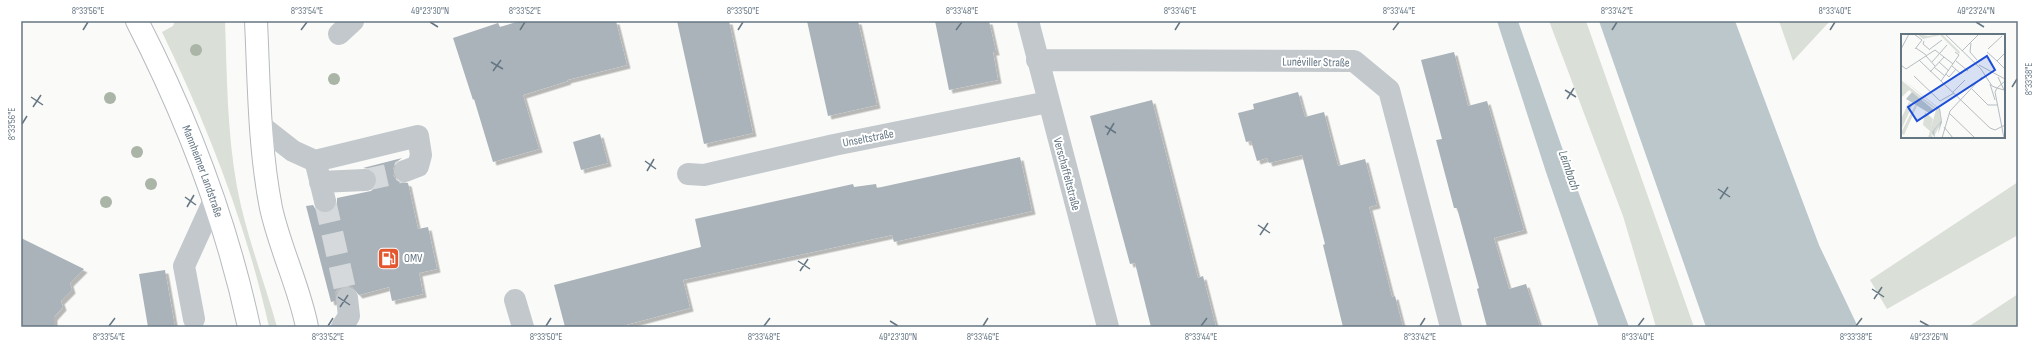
<svg xmlns="http://www.w3.org/2000/svg" width="2039" height="348" viewBox="0 0 2039 348" font-family="'Sofia Sans Condensed',sans-serif">
  <style>
    .green { fill: #dadfd7 }
    .water { fill: #bbc7cb }
    .building { fill: #aab3b9; filter: url(#shadow) }
    .lines { fill: none; stroke-linecap: round; stroke-linejoin: round }
    .minor-tunnel { stroke: #d5d9db; stroke-width: 22; stroke-dasharray: 22 11; stroke-linecap: butt }
    .major-casing { stroke: #b5babe; stroke-width: 24 }
    .minor { stroke: #c3c8cc; stroke-width: 22 }
    .major { stroke: #fff; stroke-width: 22 }
    .tree { fill: #aab4a7 }
    .ticks { fill: none; stroke: #657683; stroke-width: 1.5 }
    .labels { text-anchor: middle; stroke-width: 4; stroke-linejoin: round; paint-order: stroke }
    .street-label { font-size: 12px; fill: #657683; stroke: #fff }
    .poi-label { font-size: 12px; fill: #657683; stroke: #fff; text-anchor: start }
    .water-label { font-size: 13px; font-style: italic; fill: #60757c; stroke: #fff }
    .inset-road { fill: none; stroke: #b5bdc2; stroke-width: 1 }
    .view { fill: #1d4ed8; fill-opacity: 0.15; stroke: #1d4ed8; stroke-width: 2 }
    .inset-edge { fill: none; stroke: #657683; stroke-width: 2 }
    .neatline { fill: none; stroke: #657683; stroke-width: 1.5 }
    .ticks-label { font-size: 10px; text-anchor: middle; fill: #657683 }
  </style>
  <defs>
    <filter id="shadow"><feDropShadow dx="3.5" dy="3.5" stdDeviation="0" flood-color="#0004"/></filter>
  </defs>
  <rect width="100%" height="100%" fill="#fafaf8"/>
  <!-- green -->
  <path class="green" d="M175 21H225C227 76 227 132 237 187 246 235 264 280 277 327H269C246 224 208 127 162 32L173 26Z
    M1549 21H1586L1694 327H1656L1623 216Z
    M1779 21H1830L1793 61Z
    M2018 182V235L1887 309 1870 280Z
    M2018 294V327H1968Z"/>
  <!-- water -->
  <path class="water" d="M1497 21H1518L1566 159 1629 327H1599L1546 172Z
    M1599 21H1735L1819 245 1858 327H1706Z"/>
  <!-- building -->
  <path class="building" d="M520 21H616L627 65 567 80 568 81 523 95 539 149 493 162 474 99 473 100 453 38 498 23 500 27Z
    M677 21H729L753 133 704 144Z
    M807 21H858L877 105 828 116Z
    M935 21H989L996 52H993L998 80 949 90Z
    M1454 52 1468 106 1487 101 1524 230 1494 238 1509 289 1526 284 1540 327H1487L1477 289 1479 288 1457 208H1454L1436 140 1442 139 1421 60Z
    M1298 92 1305 117 1324 112 1338 166 1365 159 1377 205 1369 207 1392 297 1395 296 1403 327H1343L1323 245 1325 244 1302 155 1269 163 1267 158 1257 161 1251 141 1246 142 1238 113 1254 109 1253 104Z
    M1152 100 1198 278 1203 276 1216 327H1151L1135 263 1130 264 1090 116Z
    M600 134 608 163 581 170 573 142Z
    M1020 157 1032 211 894 242 892 235 683 280 690 308 618 327H565L554 285 701 247 695 219 853 184 854 187 876 184 877 188Z
    M402 158 395 163 393 169V175L397 181 408 183 418 229 428 227 437 269 419 273 423 294 392 301 389 287 359 295 352 287 346 286 339 288 335 293V301L331 302 306 206 313 205 316 210 321 213H328L333 210 337 205V198L371 191 376 186 377 179 375 173 370 169 363 168Z
    M21 238 84 269 70 283 72 290 61 301 63 307 54 317V327H21Z
    M165 270 175 327H148L139 274Z"/>
  <g class="lines">
    <!-- minor-tunnel -->
    <path class="minor-tunnel" d="M365 180 405 171
      M325 201 347 298"/>
    <defs>
      <g id="major">
        <path id="s1" d="M137 21C187 118 226 220 249 327"/>
        <path d="M256 21C259 83 259 147 271 208 280 249 299 286 307 327"/>
      </g>
    </defs>
    <!-- major casing -->
    <use href="#major" class="major-casing"/>
    <!-- minor -->
    <path class="minor" d="M1028 21 1108 327
      M339 34 353 21
      M1037 60 1354 61 1389 90 1451 327
      M261 126 293 151 315 161 418 136 421 155 418 166 405 171
      M317 168 325 201
      M688 174 704 175 834 145 1048 102
      M320 182 365 180
      M515 300 523 327
      M194 319 184 266 214 200
      M342 327 349 316 347 298"/>
    <!-- major -->
    <use href="#major" class="major"/>
  </g>
  <!-- trees -->
  <g class="tree">
    <circle cx="196" cy="50" r="6"/>
    <circle cx="334" cy="79" r="6"/>
    <circle cx="110" cy="98" r="6"/>
    <circle cx="137" cy="152" r="6"/>
    <circle cx="151" cy="184" r="6"/>
    <circle cx="106" cy="202" r="6"/>
  </g>
  <!-- ticks -->
  <path class="ticks" d="M430 22 438 27M1976 22 1984 27M83 30 88 22M301 30 307 22M520 30 525 22M738 30 743 22M956 30 962 22M1175 30 1180 22M1393 30 1399 22M1612 30 1617 22M1830 30 1835 22M491 62 503 69M493 71 501 60M2012 87 2017 79M1565 90 1576 97M31 97 43 105M1567 99 1574 88M33 107 41 95M22 124 27 116M1105 126 1116 133M1107 135 1114 123M645 161 656 169M647 171 654 159M1718 189 1730 197M185 197 196 205M1720 199 1728 187M187 207 194 195M1258 225 1270 233M1260 235 1268 223M798 261 810 269M800 271 808 259M1872 289 1884 297M338 297 350 305M1874 299 1882 287M340 307 348 295M890 321 898 326M1920 321 1929 326M109 326 115 318M328 326 333 318M546 326 551 318M764 326 770 318M983 326 988 318M1201 326 1207 318M1420 326 1425 318M1638 326 1644 318M1856 326 1862 318"/>
  <!-- icons -->
  <defs>
    <symbol id="fuel-square" viewBox="-11 -11 22 22"><rect x="-9" y="-9" width="18" height="18" rx="4" fill="#e4572e" stroke="#fff"/><path d="M-5.5-6h7V0h2V4h1.3V-2.5L3-4.5l.8-.8L6-3V5H2.5V1h-1V6h-7ZM-4.2-4.7v3.2H.2V-4.7Z" fill="#fff"/></symbol>
  </defs>
  <g fill-rule="evenodd">
    <use href="#fuel-square" x="376" y="246" width="25" height="25"/>
  </g>
  <g class="labels">
    <!-- street labels -->
    <g class="street-label">
      <text transform="translate(1316 62) rotate(1)" y="4">Lunéviller Straße</text>
      <text transform="translate(868 138) rotate(-11)" y="4">Unseltstraße</text>
      <text dy="4" stroke="none"><textPath href="#s1" startOffset="164">Mannheimer Landstraße</textPath></text>
      <text transform="translate(1067 174) rotate(75)" y="4">Verschaffeltstraße</text>
    </g>
    <!-- poi labels -->
    <g class="poi-label">
      <text x="404" y="262">OMV</text>
    </g>
    <!-- water labels -->
    <g class="water-label">
      <text transform="translate(1570 170) rotate(71)" y="5">Leimbach</text>
    </g>
  </g>
  <!-- overview -->
  <g transform="translate(1901 34)">
    <rect width="104" height="104" fill="#fafaf8"/>
    <path d="M16 0 27 2 41 0 59 18 58 20 39 1 22 5ZM0 46 36 75 39 74 41 88 33 102 30 100 32 104H27L35 76 8 56 0 64ZM8 68 12 70 0 96V85ZM14 71 16 72 3 101 0 99ZM24 78 32 85 29 97 22 91Z" fill="#dadfd7"/>
    <path d="M0 44 39 75 41 88 37 100 39 89 33 97 34 104 31 98 40 87 38 75ZM11 58 33 76 32 78 28 79 5 65Z" fill="#bbc7cb"/>
    <path class="inset-road" d="M13 0 21 6 14 15M44 0 80 35 91 52 96 54 104 47M23 7 22 10 29 16M70 9 69 18 76 26M15 14 25 21M0 15 8 0M29 15 41 6M87 15 101 2M61 17 78 0M86 18 96 27M104 19 96 27 104 35M25 22 34 32M18 26 89 94 94 96 104 91M55 27 67 37M31 28 46 11M38 28 48 37M0 31 5 35 34 16 52 30M78 31 104 45M51 32 60 40 65 35M33 33 44 42M29 38 43 23M45 40 48 43 55 35M13 42 39 67 53 59M97 43 103 56M40 47 58 21 54 18M89 50 94 66M71 55 87 71H96M103 56 96 54 94 58 103 104M52 58 64 46M48 79 74 104M43 93 52 104M41 104 49 77 81 43"/>
    <path class="view" d="M86 22 94 36 16 87 7 73Z"/>
    <rect width="104" height="104" class="inset-edge"/>
  </g>
  <!-- border -->
  <rect width="2039" height="348" fill="none" stroke="#ffffff" stroke-width="44"/>
  <rect x="22" y="22" width="1995" height="304" class="neatline"/>
  <g class="ticks-label">
    <text x="88" y="14">8°33'56"E</text>
    <text x="307" y="14">8°33'54"E</text>
    <text x="430" y="14">49°23'30"N</text>
    <text x="525" y="14">8°33'52"E</text>
    <text x="743" y="14">8°33'50"E</text>
    <text x="962" y="14">8°33'48"E</text>
    <text x="1180" y="14">8°33'46"E</text>
    <text x="1399" y="14">8°33'44"E</text>
    <text x="1617" y="14">8°33'42"E</text>
    <text x="1835" y="14">8°33'40"E</text>
    <text x="1976" y="14">49°23'24"N</text>
    <text transform="translate(2028 79) rotate(-90)" y="4">8°33'38"E</text>
    <text transform="translate(11 124) rotate(-90)" y="4">8°33'56"E</text>
    <text x="109" y="340">8°33'54"E</text>
    <text x="328" y="340">8°33'52"E</text>
    <text x="546" y="340">8°33'50"E</text>
    <text x="764" y="340">8°33'48"E</text>
    <text x="898" y="340">49°23'30"N</text>
    <text x="983" y="340">8°33'46"E</text>
    <text x="1201" y="340">8°33'44"E</text>
    <text x="1420" y="340">8°33'42"E</text>
    <text x="1638" y="340">8°33'40"E</text>
    <text x="1856" y="340">8°33'38"E</text>
    <text x="1929" y="340">49°23'26"N</text>
  </g>
</svg>
